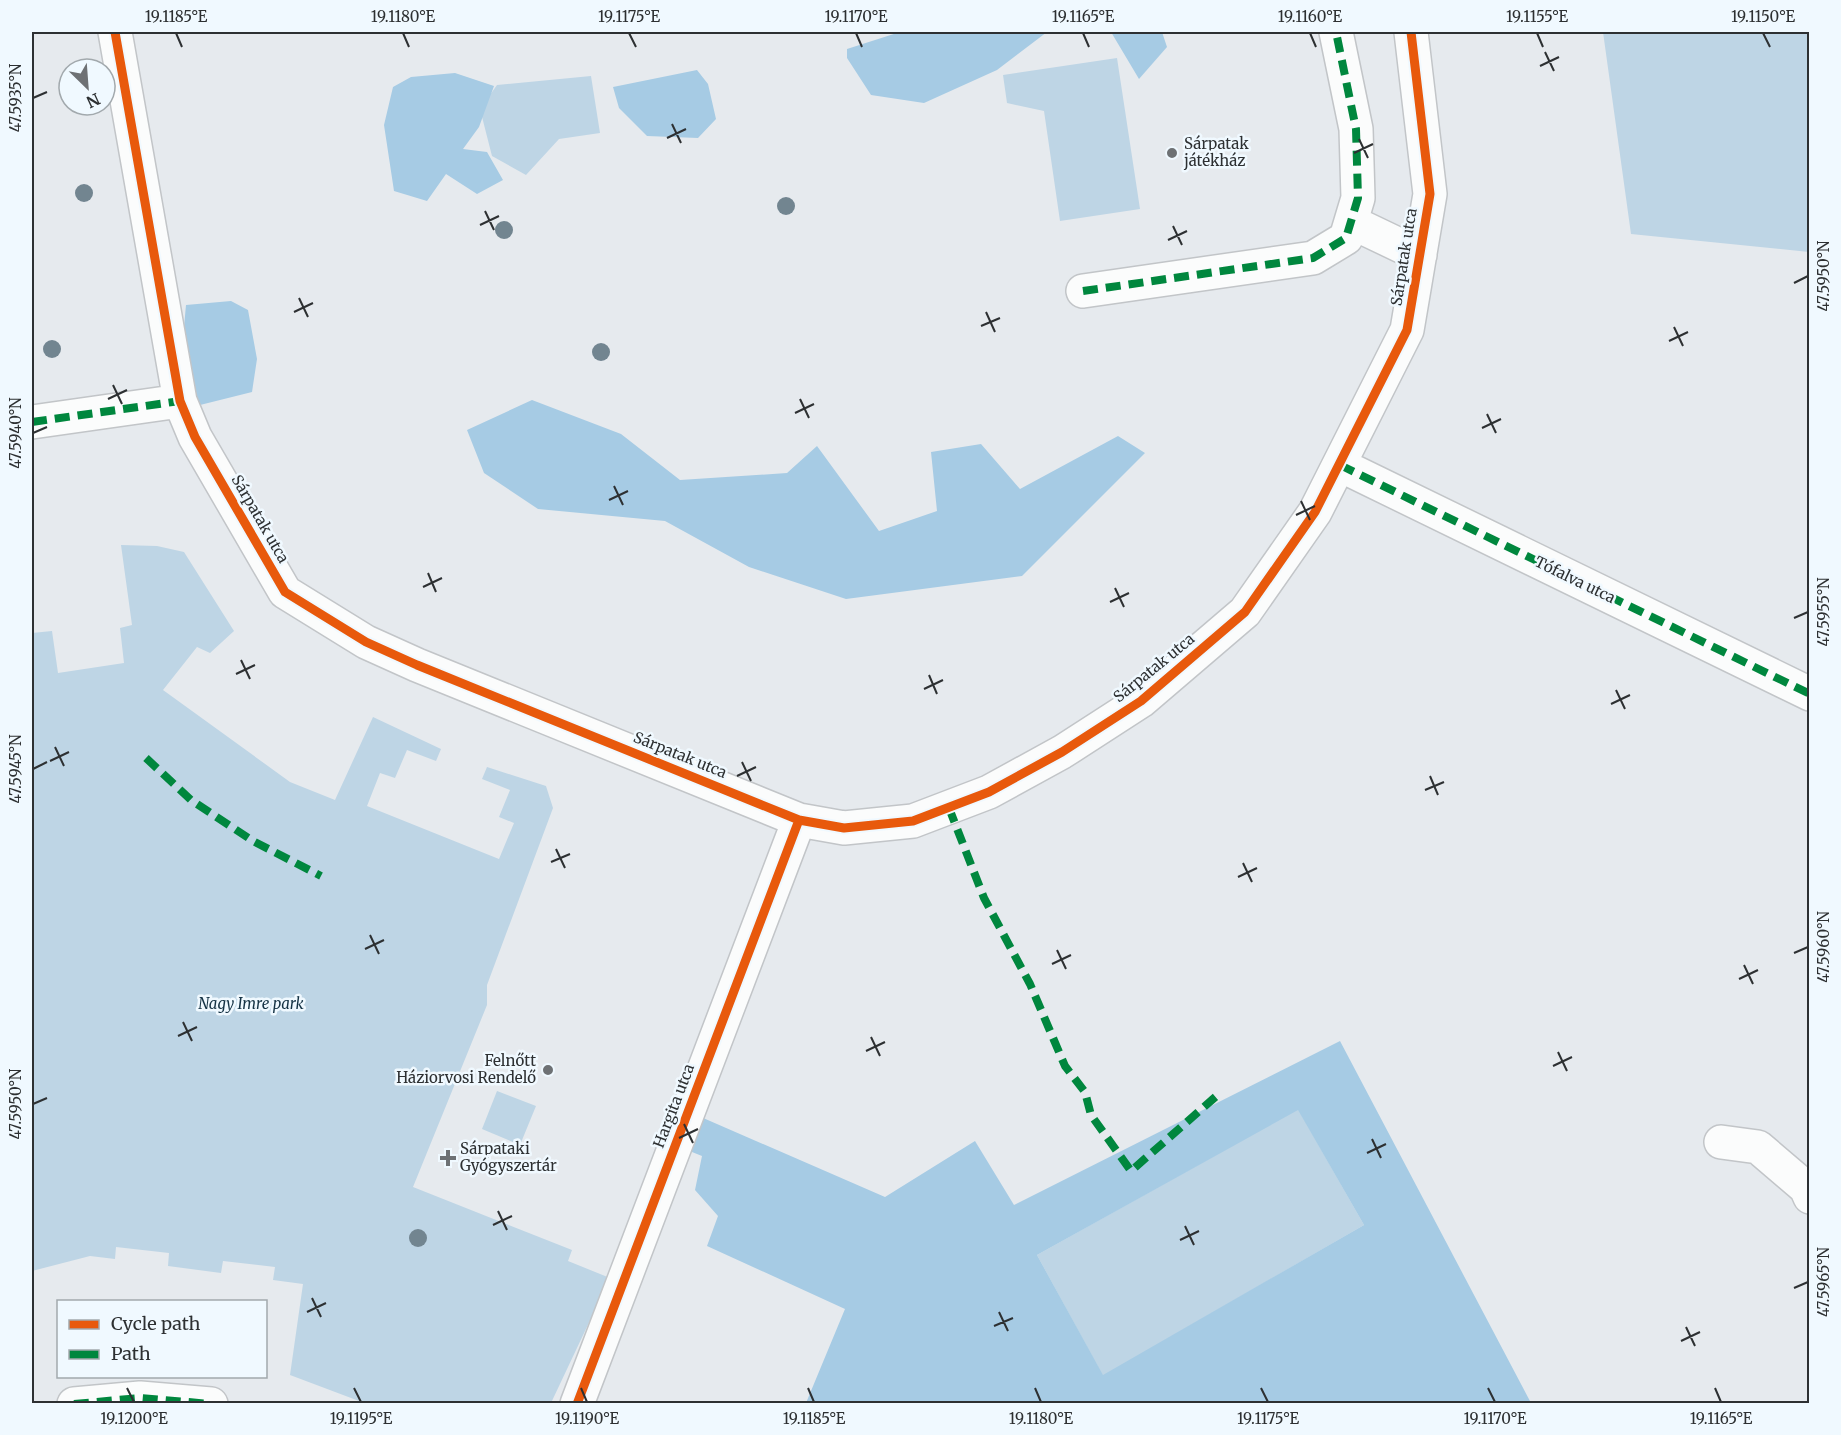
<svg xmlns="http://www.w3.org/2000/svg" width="1841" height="1435" viewBox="0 0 1841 1435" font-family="Merriweather,serif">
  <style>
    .green { fill: #bed5e5 }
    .forest { fill: #a6cbe4; fill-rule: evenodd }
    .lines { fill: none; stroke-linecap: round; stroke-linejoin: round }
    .minor-casing { stroke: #c2c5c8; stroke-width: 36 }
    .minor { stroke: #fbfcfc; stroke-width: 33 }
    .quiet { stroke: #00873e; stroke-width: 8; stroke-dasharray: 15 8; stroke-linecap: butt }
    .cycleway-casing { stroke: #f0f9ff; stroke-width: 13 }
    .cycleway { stroke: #e8590c; stroke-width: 9 }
    .tree { fill: #728590 }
    .ticks { fill: none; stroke: #2d3032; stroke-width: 2 }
    .poi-dot { fill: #6e7174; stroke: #f0f9ff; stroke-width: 2 }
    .labels { text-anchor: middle; stroke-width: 5; stroke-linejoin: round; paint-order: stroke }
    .poi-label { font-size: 15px; fill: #2d3032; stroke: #f0f9ff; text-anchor: start }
    .street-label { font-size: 15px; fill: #2d3032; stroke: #f0f9ff }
    .park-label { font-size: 15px; font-style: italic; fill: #143244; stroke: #f0f9ff }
    .neatline { fill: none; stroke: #2d3032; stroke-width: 2 }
    .ticks-label { font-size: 15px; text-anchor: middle; fill: #2d3032 }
  </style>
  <rect width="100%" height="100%" fill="#e6eaee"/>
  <!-- green -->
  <path class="green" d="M1603 32H1809V252L1631 234Z
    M1117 58 1140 209 1060 221 1044 111 1007 103 1003 75Z
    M591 76 600 133 559 139 526 175 492 156 480 109 497 85Z
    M121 545 157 546 184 552 234 631 210 653 197 647 163 690 290 782 335 800 373 717 441 749 436 761 407 750 395 778 380 773 367 806 499 859 514 823 499 817 510 790 482 779 487 767 546 786 553 808 487 985V1005L413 1187 572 1250 568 1261 610 1278 551 1403 367 1404 290 1375 303 1284 273 1280 275 1267 223 1261 221 1273 168 1266 169 1253 116 1247 115 1259 90 1256 32 1271V633L52 631 58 673 124 663 120 628 132 625Z
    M497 1091 536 1106 520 1145 482 1129Z
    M1298 1109 1364 1225 1103 1376 1037 1255Z"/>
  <!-- forest -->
  <path class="forest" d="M900 32H1047L997 70 924 103 871 95 847 58V49Z
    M1111 32H1162L1167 47 1139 79Z
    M697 70 708 84 716 119 698 138 647 136 619 108 613 87Z
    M455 73 494 86 479 127 463 149 487 152 503 180 477 194 446 174 427 201 394 191 384 125 393 87 411 77Z
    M231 301 248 310 257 359 252 392 200 405C181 364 182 348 186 305Z
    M532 400 621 434 680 480 787 473 817 446 879 531 937 511 931 452 981 444 1020 489 1118 436 1145 453 1022 576 846 599 749 567 665 521 538 509 484 473 467 430Z
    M1340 1041 1531 1403H806L845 1309 707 1246 718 1216 695 1190 702 1156 682 1148 694 1114 885 1197 975 1141 1014 1205ZM1298 1110 1364 1225 1103 1375 1037 1255Z"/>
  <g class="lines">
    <defs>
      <path id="minor" d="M115 32 180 401 195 437 285 592 366 642 417 665 799 820 844 828 913 821 989 792 1062 752 1141 701 1245 612 1315 512 1407 330 1430 194 1411 32
        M1351 222 1420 255
        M1083 291 1313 258 1346 238 1358 198 1356 129 1336 32
        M32 422 180 401
        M1340 465 1810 694
        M1721 1142 1758 1147 1806 1188 1810 1197
        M74 1404 140 1398 211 1404
        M577 1404 799 820"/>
    </defs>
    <!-- minor casing -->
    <use href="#minor" class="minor-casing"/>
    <!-- minor -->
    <use href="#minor" class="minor"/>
    <!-- quiet -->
    <path class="quiet" d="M1083 291 1313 258 1346 238 1358 198 1356 129 1336 32
      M32 422 180 401
      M1340 465 1810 694
      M146 758 191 800 253 841 321 876
      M949 808 984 898 1030 984 1065 1066 1085 1092 1091 1115 1131 1171 1221 1092
      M74 1404 140 1398 211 1404"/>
    <defs>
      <path id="cycleway" d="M115 32 180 401 195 437 285 592 366 642 417 665 799 820 844 828 913 821 989 792 1062 752 1141 701 1245 612 1315 512 1407 330 1430 194 1411 32
        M577 1404 799 820"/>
    </defs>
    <!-- cycleway casing -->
    <use href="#cycleway" class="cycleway-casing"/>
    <!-- cycleway -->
    <use href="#cycleway" class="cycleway"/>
  </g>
  <!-- trees -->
  <g class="tree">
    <circle cx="84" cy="193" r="9"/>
    <circle cx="786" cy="206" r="9"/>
    <circle cx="504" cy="230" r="9"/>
    <circle cx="52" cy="349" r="9"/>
    <circle cx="601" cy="352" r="9"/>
    <circle cx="418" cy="1238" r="9"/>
  </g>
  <!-- ticks -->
  <path class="ticks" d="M176 33 182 47M403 33 409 47M629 33 636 47M856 33 862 47M1083 33 1089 47M1310 33 1316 47M1537 33 1543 47M1763 33 1770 47M1545 52 1554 71M1540 66 1559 57M33 98 47 92M672 124 681 143M667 138 686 129M1359 139 1368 158M1354 153 1373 144M485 211 494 230M480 225 499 216M1173 226 1182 245M1168 240 1187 231M1794 283 1808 276M299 298 308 317M294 312 313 303M986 312 995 332M981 326 1000 318M1674 327 1683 346M1669 341 1688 332M113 385 122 404M108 399 127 390M800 399 809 418M795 413 814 404M1487 414 1496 433M1482 428 1501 419M33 433 47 427M614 486 623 505M609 500 628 491M1301 501 1310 520M1296 515 1315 506M428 573 436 592M423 587 442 578M1115 588 1124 607M1110 602 1129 593M1794 618 1808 612M241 660 250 679M236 674 255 665M929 675 937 694M924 689 943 680M1616 690 1625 709M1611 704 1630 695M55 747 64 766M50 761 69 752M742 762 751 781M33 769 47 762M737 776 756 767M1430 776 1438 795M1425 790 1444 782M556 849 565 868M551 862 570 854M1243 863 1252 882M1238 877 1257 868M370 935 379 954M365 949 384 940M1057 950 1066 969M1794 953 1808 947M1052 964 1071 955M1744 965 1753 984M1739 979 1758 970M183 1022 192 1041M178 1036 197 1027M871 1037 880 1056M866 1051 885 1042M1558 1052 1567 1071M1553 1066 1572 1057M33 1104 47 1098M684 1124 693 1143M679 1138 698 1129M1372 1139 1381 1158M1367 1153 1386 1144M498 1211 507 1230M493 1225 512 1216M1185 1226 1194 1245M1180 1240 1199 1231M1794 1288 1808 1282M312 1298 321 1317M307 1312 326 1303M999 1312 1008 1331M994 1326 1013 1318M1686 1327 1695 1346M1681 1341 1700 1332M127 1388 134 1402M354 1388 361 1402M581 1388 587 1402M808 1388 814 1402M1035 1388 1041 1402M1261 1388 1268 1402M1488 1388 1495 1402M1715 1388 1721 1402"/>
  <!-- markers -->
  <g class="poi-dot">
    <circle cx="1172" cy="153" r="6"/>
    <circle cx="548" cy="1070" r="6"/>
    <path d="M445 1149h6v6h6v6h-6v6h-6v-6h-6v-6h6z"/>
  </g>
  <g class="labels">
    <!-- poi labels -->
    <g class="poi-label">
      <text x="1184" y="149">Sárpatak<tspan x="1184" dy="17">játékház</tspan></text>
      <text x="536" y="1066" text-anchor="end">Felnőtt<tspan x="536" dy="17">Háziorvosi Rendelő</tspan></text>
      <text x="460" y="1154">Sárpataki<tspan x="460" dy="17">Gyógyszertár</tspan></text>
    </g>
    <!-- street labels -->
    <g class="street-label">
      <text transform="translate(1404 257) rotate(-81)" y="5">Sárpatak utca</text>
      <text transform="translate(260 519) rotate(60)" y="5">Sárpatak utca</text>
      <text transform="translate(1575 580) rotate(26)" y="5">Tófalva utca</text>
      <text transform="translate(1154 668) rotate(-39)" y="5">Sárpatak utca</text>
      <text transform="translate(680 755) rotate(22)" y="5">Sárpatak utca</text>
      <text transform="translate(674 1106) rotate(-69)" y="5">Hargita utca</text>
    </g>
    <!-- park labels -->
    <g class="park-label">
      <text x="251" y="1009">Nagy Imre park</text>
    </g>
  </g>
  <!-- border -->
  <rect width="1841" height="1435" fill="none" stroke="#f0f9ff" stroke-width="66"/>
  <!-- legend -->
  <rect x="57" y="1300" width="210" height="78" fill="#f0f9ff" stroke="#a2a9ad" stroke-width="1.5"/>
  <rect x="69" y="1320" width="30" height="9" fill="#e8590c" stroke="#a2a9ad" stroke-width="1.5"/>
  <text x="111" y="1330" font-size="18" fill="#2d3032">Cycle path</text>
  <rect x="69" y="1350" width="30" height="9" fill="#00873e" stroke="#a2a9ad" stroke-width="1.5"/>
  <text x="111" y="1360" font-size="18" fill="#2d3032">Path</text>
  <!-- north arrow -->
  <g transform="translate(87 87) rotate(155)"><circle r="28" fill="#f0f9ff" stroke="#a2a9ad" stroke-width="1.5"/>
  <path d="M0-4.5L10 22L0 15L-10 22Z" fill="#6e7174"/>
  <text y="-9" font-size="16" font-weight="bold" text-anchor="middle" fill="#2d3032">N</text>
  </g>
  <rect x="33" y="33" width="1775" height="1369" class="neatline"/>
  <g class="ticks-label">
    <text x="176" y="22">19.1185°E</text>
    <text x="403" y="22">19.1180°E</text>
    <text x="629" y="22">19.1175°E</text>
    <text x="856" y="22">19.1170°E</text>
    <text x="1083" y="22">19.1165°E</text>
    <text x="1310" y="22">19.1160°E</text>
    <text x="1537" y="22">19.1155°E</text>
    <text x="1763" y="22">19.1150°E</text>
    <text transform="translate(16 98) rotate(-90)" y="5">47.5935°N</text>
    <text transform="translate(1824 276) rotate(-90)" y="5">47.5950°N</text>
    <text transform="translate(16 433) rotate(-90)" y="5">47.5940°N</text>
    <text transform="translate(1824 612) rotate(-90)" y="5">47.5955°N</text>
    <text transform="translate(16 769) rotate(-90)" y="5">47.5945°N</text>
    <text transform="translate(1824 947) rotate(-90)" y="5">47.5960°N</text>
    <text transform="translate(16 1104) rotate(-90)" y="5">47.5950°N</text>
    <text transform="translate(1824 1282) rotate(-90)" y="5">47.5965°N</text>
    <text x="134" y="1424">19.1200°E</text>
    <text x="361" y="1424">19.1195°E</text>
    <text x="587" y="1424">19.1190°E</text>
    <text x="814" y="1424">19.1185°E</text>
    <text x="1041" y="1424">19.1180°E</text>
    <text x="1268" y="1424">19.1175°E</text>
    <text x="1495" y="1424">19.1170°E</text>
    <text x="1721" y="1424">19.1165°E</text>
  </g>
</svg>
